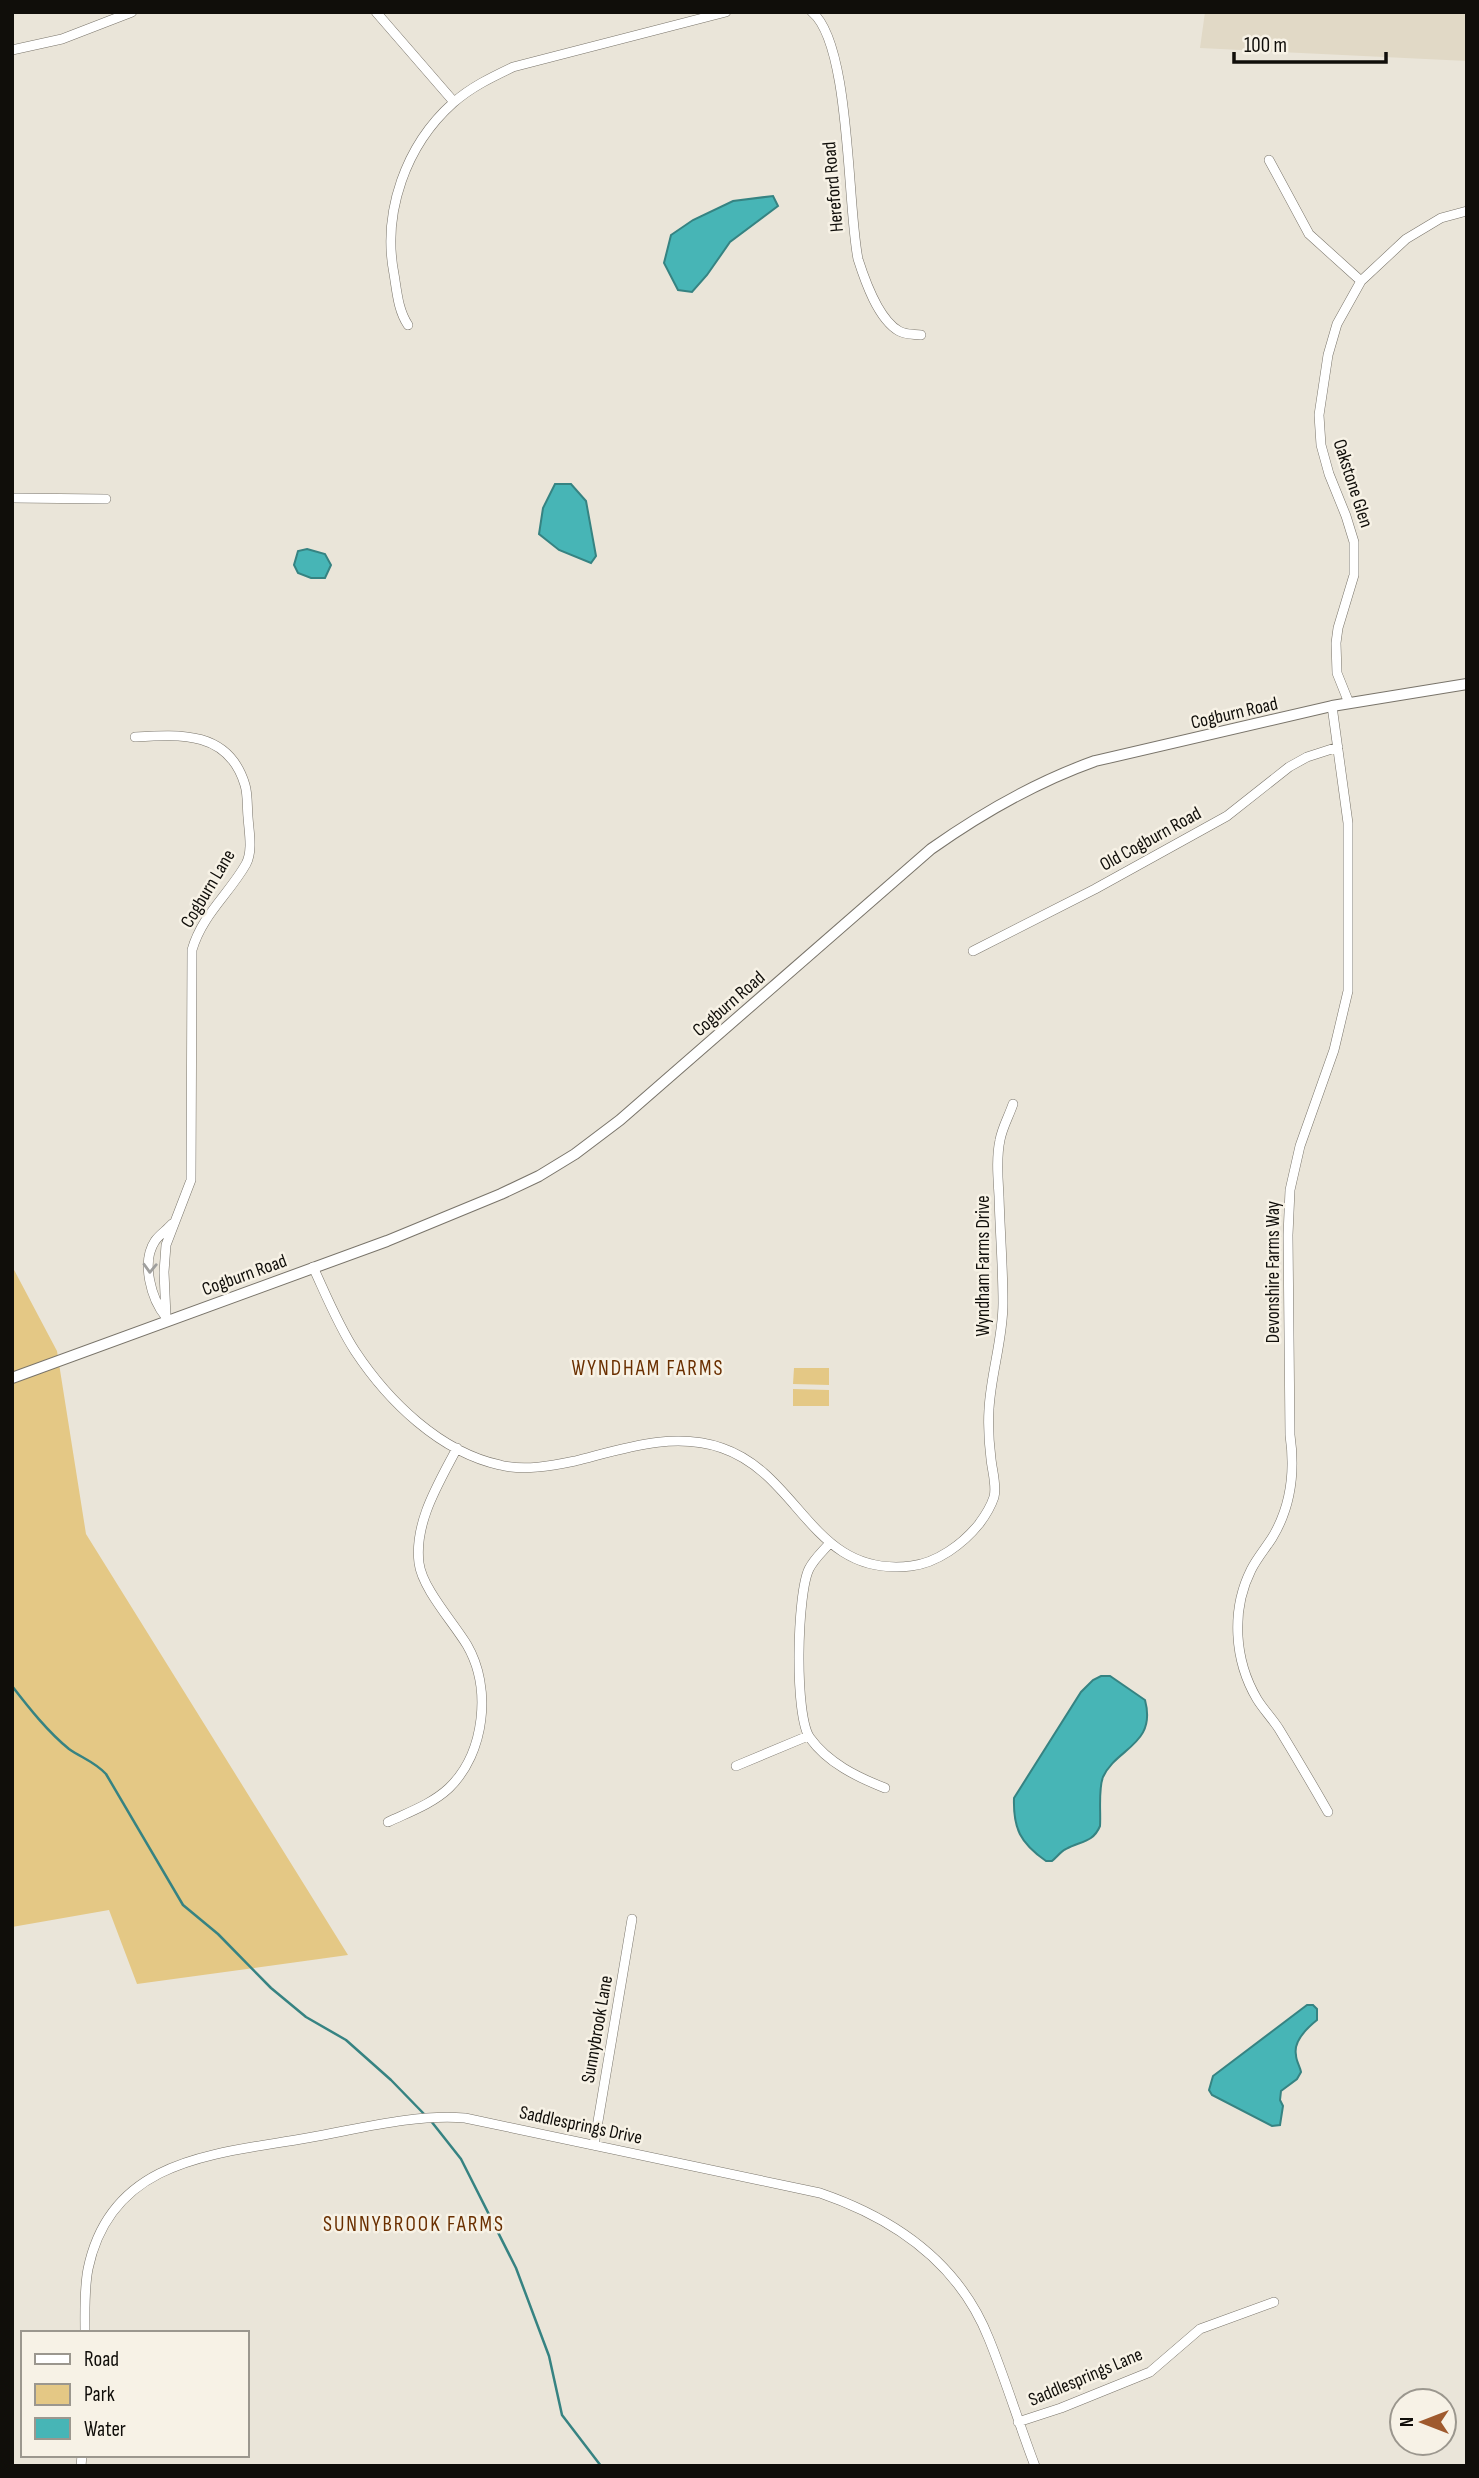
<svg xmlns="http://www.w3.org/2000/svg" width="1479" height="2478" viewBox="0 0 1479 2478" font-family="'Sofia Sans Condensed',sans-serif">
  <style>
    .built { fill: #e1d9c6 }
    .green { fill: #e4c885 }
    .water { fill: #47b5b6; stroke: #368382; stroke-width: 2 }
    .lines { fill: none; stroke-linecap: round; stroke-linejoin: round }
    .stream { stroke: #368382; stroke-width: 2.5 }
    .minor-casing { stroke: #79746a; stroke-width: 10 }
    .tertiary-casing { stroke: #79746a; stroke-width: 12 }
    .minor { stroke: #fff; stroke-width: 9 }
    .tertiary { stroke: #fff; stroke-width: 10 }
    .oneway { stroke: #9f9f9d }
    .labels { text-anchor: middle; stroke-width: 5; stroke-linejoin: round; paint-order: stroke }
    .street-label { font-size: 19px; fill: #100e0a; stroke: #f7f2e6 }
    .neighbourhood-label { font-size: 21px; letter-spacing: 2px; fill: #6a2f00; stroke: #f7f2e6 }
  </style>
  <rect width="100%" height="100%" fill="#eae5d9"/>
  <!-- built -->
  <path class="built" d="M1205 12H1467V61L1200 48Z"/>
  <!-- green -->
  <path class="green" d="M12 1266 57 1351 86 1534 348 1955 137 1984 109 1910 12 1927Z
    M794 1368H829V1385L793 1384Z
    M793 1389 829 1390V1406H793Z"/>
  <!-- water -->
  <path class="water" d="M773 196 778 206 730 242 707 275 692 292 678 290 664 263 671 235 693 220 733 201Z
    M555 484H571L586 501 596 556 591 563 559 550 539 534 543 508Z
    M307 549 325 554 331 565 325 578H311L298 573 294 565 298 551Z
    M1101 1676H1110L1145 1700C1157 1745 1116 1748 1103 1777 1098 1790 1101 1812 1100 1826 1093 1843 1080 1841 1066 1849 1061 1851 1057 1857 1052 1861H1046C1020 1843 1013 1828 1014 1798L1081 1692 1093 1680Z
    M1307 2005H1313L1317 2009V2020C1307 2028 1293 2041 1296 2055 1296 2061 1300 2066 1301 2072L1297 2079 1281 2091 1280 2100 1283 2106 1280 2125 1272 2126 1212 2095 1209 2090 1213 2076Z"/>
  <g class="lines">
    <!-- stream -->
    <path class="stream" d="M12 1686C29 1708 48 1732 69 1749 82 1758 95 1762 106 1774L183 1905 218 1934 271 1988 306 2017 346 2040 391 2080 426 2116
      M431 2121 461 2159 516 2268 549 2356 562 2415 601 2466"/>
    <defs>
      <path id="minor" d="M376 12 454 102
        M812 12C851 44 847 205 858 259 865 281 878 319 899 331 906 335 913 334 921 335
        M12 50 62 39 132 12
        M1269 160 1309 234 1361 281
        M408 325C398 310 397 292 394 274 382 212 406 145 453 103 471 87 492 77 513 67L726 12
        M12 498 106 499
        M1349 703 1337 673 1336 643 1338 628 1354 575V542L1346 516 1329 474 1321 445 1319 415 1328 355 1337 324 1361 281 1406 239 1441 218 1467 211
        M135 737C181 734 229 731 245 785 248 795 247 807 248 817 249 832 253 851 246 864 229 894 202 915 192 950L191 1180 166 1245 164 1272 166 1317
        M973 951 1095 889 1227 816 1289 767 1307 757 1338 747
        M313 1267C326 1295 338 1325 355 1351 388 1401 440 1452 500 1465 524 1471 551 1466 575 1461 623 1449 673 1431 722 1448 801 1475 812 1578 911 1566 937 1563 963 1544 979 1524 985 1516 991 1506 994 1497 997 1486 992 1470 991 1459 989 1443 988 1425 989 1409 991 1373 1003 1339 1003 1303 1003 1268 1000 1232 999 1196 998 1178 996 1158 1000 1140 1002 1128 1009 1116 1013 1104
        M166 1317C151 1299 141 1262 155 1241 160 1234 167 1230 172 1224
        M829 1544C822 1552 814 1559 809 1569 797 1593 794 1716 810 1738 828 1763 857 1777 885 1788
        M736 1766 808 1736
        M1328 1812C1312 1784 1296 1757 1279 1729 1272 1718 1263 1709 1257 1699 1234 1660 1231 1610 1251 1570 1257 1558 1265 1549 1272 1538 1291 1507 1295 1470 1290 1435L1288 1235 1290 1190 1300 1146 1334 1050 1348 991V823L1332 706
        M388 1822C409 1812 432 1804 449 1788 485 1753 492 1688 467 1645 453 1622 422 1588 419 1563 414 1522 439 1483 457 1448
        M594 2145 632 1919
        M85 2333C85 2312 84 2290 88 2269 111 2157 217 2154 307 2138 359 2129 412 2114 465 2118L820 2193C896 2219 959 2263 989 2339 1006 2381 1019 2424 1035 2466
        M1018 2422 1061 2408 1150 2372 1200 2329 1274 2302
        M81 2466 82 2455"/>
      <path id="tertiary" d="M12 1378 387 1241 501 1194 539 1176 575 1154 620 1120 931 849C982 813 1036 782 1095 761L1332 706 1467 684"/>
    </defs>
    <!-- minor casing -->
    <use href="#minor" class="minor-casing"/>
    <!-- tertiary casing -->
    <use href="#tertiary" class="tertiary-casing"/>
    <!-- minor -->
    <use href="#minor" class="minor"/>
    <!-- tertiary -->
    <use href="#tertiary" class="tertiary"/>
  </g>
  <!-- one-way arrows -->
  <defs><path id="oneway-chevron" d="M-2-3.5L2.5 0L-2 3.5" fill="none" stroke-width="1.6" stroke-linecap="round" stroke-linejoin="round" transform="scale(1.75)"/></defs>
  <use class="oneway" href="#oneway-chevron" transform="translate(150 1268) rotate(92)"/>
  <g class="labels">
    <!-- street labels -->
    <g class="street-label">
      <text transform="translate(832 187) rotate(-95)" y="7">Hereford Road</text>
      <text transform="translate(1354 483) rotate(72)" y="7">Oakstone Glen</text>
      <text transform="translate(1234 712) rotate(-13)" y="7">Cogburn Road</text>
      <text transform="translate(1150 838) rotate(-29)" y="7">Old Cogburn Road</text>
      <text transform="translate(207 888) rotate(-59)" y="7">Cogburn Lane</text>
      <text transform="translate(728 1003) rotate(-41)" y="7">Cogburn Road</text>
      <text transform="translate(982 1266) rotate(-90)" y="7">Wyndham Farms Drive</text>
      <text transform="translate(1272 1272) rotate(-90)" y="7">Devonshire Farms Way</text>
      <text transform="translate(244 1274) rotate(-20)" y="7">Cogburn Road</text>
      <text transform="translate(596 2029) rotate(-80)" y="7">Sunnybrook Lane</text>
      <text transform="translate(581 2124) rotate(12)" y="7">Saddlesprings Drive</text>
      <text transform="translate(1085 2376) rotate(-23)" y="7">Saddlesprings Lane</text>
    </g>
    <!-- neighbourhood labels -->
    <g class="neighbourhood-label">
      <text x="648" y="1375">WYNDHAM FARMS</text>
      <text x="414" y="2231">SUNNYBROOK FARMS</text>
    </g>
  </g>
  <!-- border -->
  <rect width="1479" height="2478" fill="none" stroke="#100e0a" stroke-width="28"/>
  <!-- legend -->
  <rect x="21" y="2331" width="228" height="126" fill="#f7f2e6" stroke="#9b978e" stroke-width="2"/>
  <rect x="35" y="2354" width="35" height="10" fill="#ffffff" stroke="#9b978e" stroke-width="2"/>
  <text x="84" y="2366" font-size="21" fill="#100e0a">Road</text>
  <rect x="35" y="2384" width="35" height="21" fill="#e4c885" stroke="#9b978e" stroke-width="2"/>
  <text x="84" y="2401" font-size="21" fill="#100e0a">Park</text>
  <rect x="35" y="2418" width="35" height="21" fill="#47b5b6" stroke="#9b978e" stroke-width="2"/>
  <text x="84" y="2436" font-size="21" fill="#100e0a">Water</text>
  <!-- north arrow -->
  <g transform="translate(1423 2422) rotate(270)"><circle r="33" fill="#f7f2e6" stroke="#9b978e" stroke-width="2"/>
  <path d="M0-5L12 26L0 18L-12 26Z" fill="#9f5a2e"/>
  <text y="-10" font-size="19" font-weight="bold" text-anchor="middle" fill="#100e0a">N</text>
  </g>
  <!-- scale -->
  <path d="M1234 52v10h152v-10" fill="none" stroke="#100e0a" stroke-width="3.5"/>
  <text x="1244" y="52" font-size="21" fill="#100e0a" stroke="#f7f2e6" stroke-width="5" paint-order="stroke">100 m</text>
</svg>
